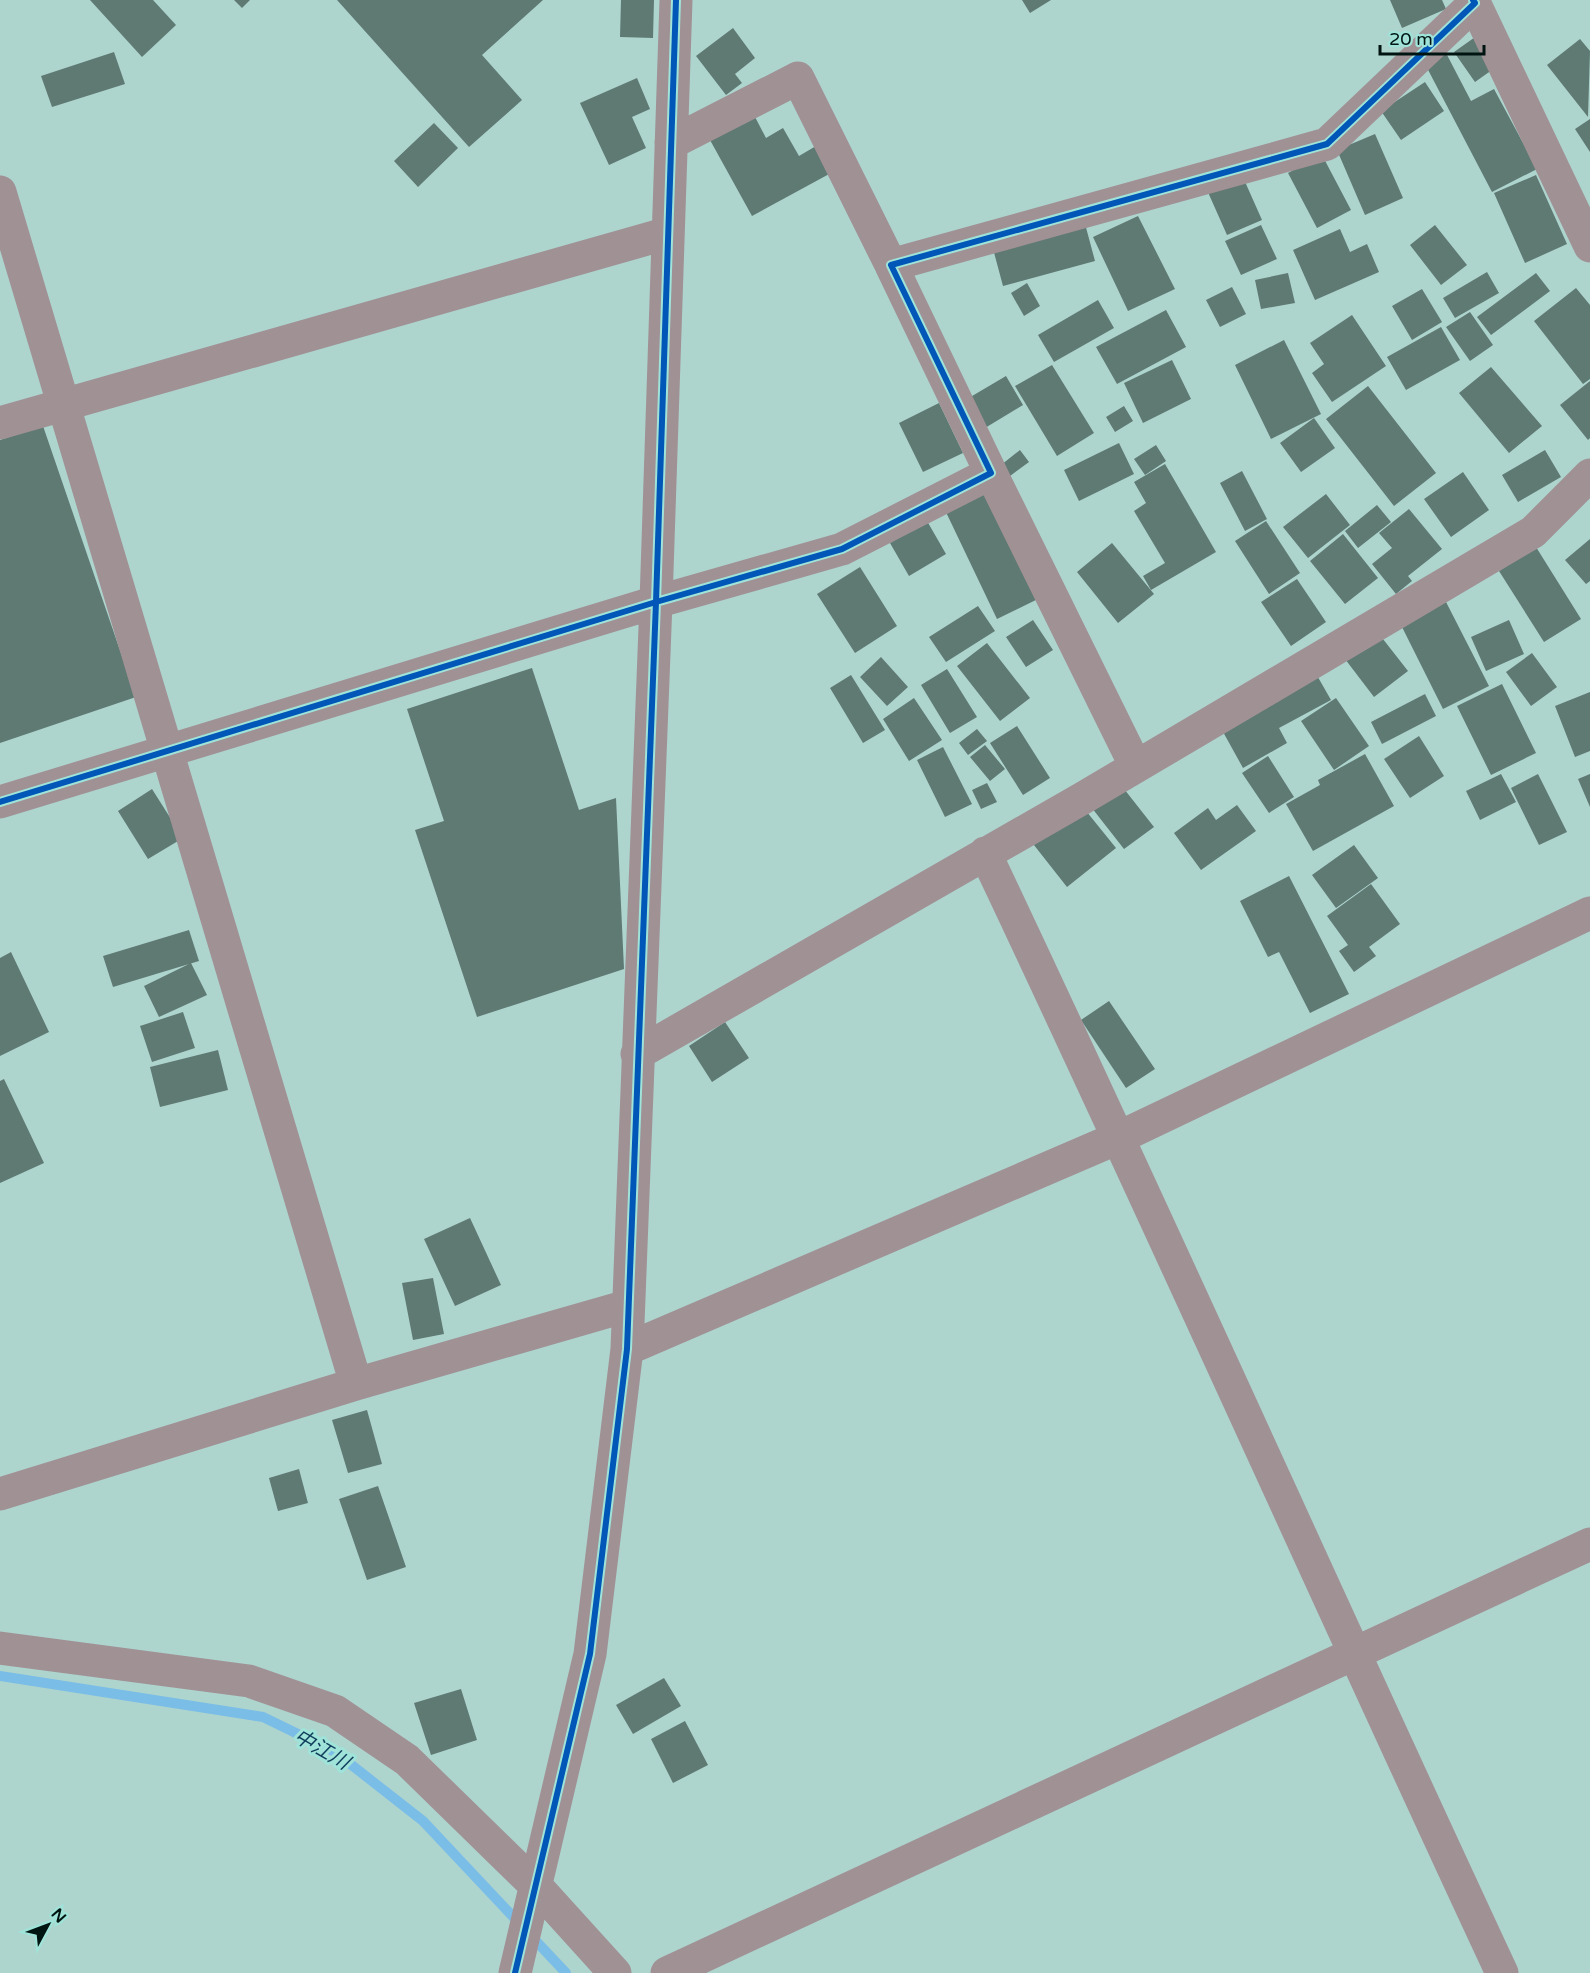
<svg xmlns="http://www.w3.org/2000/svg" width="1590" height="1973" viewBox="0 0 1590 1973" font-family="'Varela Round','Noto Sans JP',sans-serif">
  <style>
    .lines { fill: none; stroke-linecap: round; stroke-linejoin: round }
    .stream { stroke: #7abde7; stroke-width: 10 }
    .building { fill: #5f7973 }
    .minor { stroke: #a09195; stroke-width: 33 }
    .cycleway-casing { stroke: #9fe3d9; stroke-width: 10 }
    .cycleway { stroke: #0057b8; stroke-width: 6 }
    .labels { text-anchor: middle; stroke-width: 6; stroke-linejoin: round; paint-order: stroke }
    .water-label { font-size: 20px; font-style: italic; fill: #103c5b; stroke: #9fe3d9 }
  </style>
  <rect width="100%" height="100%" fill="#aed4ce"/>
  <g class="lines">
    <!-- stream -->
    <path class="stream" d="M0 1676 263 1717 335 1752 423 1821 566 1973"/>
  </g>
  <!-- building -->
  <path class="building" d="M90 0H153L176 25 142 57Z
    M234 0H250L242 8Z
    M337 0H543L482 55 522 100 469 147Z
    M621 0H654L653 38 620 37Z
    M1022 0H1051L1030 13Z
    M1390 0H1442L1446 9 1402 28Z
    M733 28 755 58 735 74 742 83 726 95 696 56Z
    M1478 35 1499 65 1475 82 1454 52Z
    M1580 39 1590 51 1588 117 1547 65Z
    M114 52 125 84 52 107 41 76Z
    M1446 53 1471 101 1494 89 1537 169 1492 192 1425 64Z
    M637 78 650 109 632 117 646 148 609 165 580 103Z
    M1425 82 1444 111 1401 140 1381 111Z
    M754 115 766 138 783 128 799 156 816 146 831 173 752 216 710 140Z
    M1590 119V152L1575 129Z
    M434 123 458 148 418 187 394 161Z
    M1375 134 1403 198 1365 215 1337 150Z
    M1322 155 1351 210 1317 228 1288 173Z
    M1242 175 1262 220 1227 235 1207 190Z
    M1536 175 1567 244 1525 263 1494 193Z
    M1138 216 1175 289 1128 311 1093 237Z
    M1084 220 1095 261 1003 286 992 245Z
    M1261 225 1277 259 1241 275 1225 241Z
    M1435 225 1467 265 1441 285 1410 245Z
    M1340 229 1350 252 1367 244 1379 272 1315 300 1293 250Z
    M1487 272 1499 293 1455 318 1443 298Z
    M1288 273 1295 303 1261 309 1255 280Z
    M1536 273 1550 291 1491 335 1477 317Z
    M1027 283 1040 306 1024 316 1011 293Z
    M1232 287 1246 314 1220 327 1206 300Z
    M1576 288 1590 305V379L1583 384 1534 321Z
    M1422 289 1442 322 1412 340 1392 306Z
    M1098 300 1114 328 1054 362 1038 335Z
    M1166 310 1186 347 1117 384 1096 347Z
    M1470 312 1493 345 1470 361 1446 327Z
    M1352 315 1386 366 1332 402 1312 373 1324 364 1310 343Z
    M1441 327 1460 360 1406 390 1387 357Z
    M1284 340 1321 414 1271 439 1235 365Z
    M1172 360 1191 399 1143 423 1124 383Z
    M1052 365 1094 433 1057 456 1015 386Z
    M1491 367 1542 426 1509 453 1459 393Z
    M1006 376 1023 405 985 428 967 399Z
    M1590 381V438L1588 440 1560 405Z
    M1368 386 1436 473 1394 506 1326 419Z
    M939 403 963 453 923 472 899 423Z
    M1124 406 1133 421 1115 432 1106 417Z
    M1314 418 1335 448 1301 472 1280 443Z
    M43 426 136 697 0 743V440Z
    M1119 443 1134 474 1079 501 1064 470Z
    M1156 445 1166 461 1145 475 1134 459Z
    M1020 450 1029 462 1010 476 1001 465Z
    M1545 450 1561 477 1518 502 1502 475Z
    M1165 464 1216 552 1151 590 1143 576 1165 563 1134 511 1146 503 1134 482Z
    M1242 471 1267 519 1245 531 1220 483Z
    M1463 472 1489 510 1451 537 1424 499Z
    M987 488 1040 598 997 619 944 508Z
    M1326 494 1350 525 1308 558 1283 527Z
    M1377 505 1391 522 1358 548 1345 531Z
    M1409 509 1442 549 1408 576 1412 581 1396 594 1372 564 1392 548 1379 533Z
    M927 521 946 554 909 576 890 543Z
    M1266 521 1300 573 1269 594 1235 541Z
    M1343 534 1378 578 1345 604 1310 561Z
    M1590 539V581L1586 584 1565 560Z
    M1112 543 1154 594 1118 623 1077 572Z
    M1536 547 1581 619 1544 642 1499 571Z
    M860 567 897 626 855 653 817 594Z
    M1297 579 1326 622 1291 646 1261 602Z
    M1445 600 1489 686 1443 709 1400 623Z
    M978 606 995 631 946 662 929 637Z
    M1033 620 1053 650 1026 667 1006 637Z
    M1509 620 1524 654 1486 671 1471 637Z
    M1379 634 1408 671 1374 697 1345 659Z
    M987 643 1030 698 1000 721 957 666Z
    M1532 653 1557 687 1531 706 1506 672Z
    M881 657 908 687 887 706 860 677Z
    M532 668 579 810 616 798 624 969 477 1017 415 830 444 821 407 709Z
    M947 669 977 717 950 733 921 685Z
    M1315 672 1331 700 1279 728 1287 743 1243 768 1217 721Z
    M851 675 885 730 863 743 830 688Z
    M1502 684 1536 753 1491 775 1457 706Z
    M1590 692V751L1575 757 1555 706Z
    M1425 694 1436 716 1382 744 1371 722Z
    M914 698 942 740 909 761 883 719Z
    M1336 698 1369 746 1334 770 1301 721Z
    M1017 726 1050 778 1023 795 990 743Z
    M977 729 987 741 968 755 959 743Z
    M1419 736 1444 776 1410 798 1384 759Z
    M985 745 1005 769 990 781 970 757Z
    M943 747 972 804 945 817 917 760Z
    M1365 754 1394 806 1313 851 1286 804 1320 785 1318 780Z
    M1268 756 1294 797 1269 813 1242 773Z
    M1501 774 1516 802 1480 820 1466 791Z
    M1538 774 1567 832 1539 845 1511 788Z
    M1590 774V807L1578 779Z
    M1117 780 1154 827 1124 849 1088 803Z
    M987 783 997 802 981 809 972 790Z
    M152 789 183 838 148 859 118 811Z
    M1078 801 1116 848 1067 887 1030 840Z
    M1237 805 1256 831 1201 870 1174 833 1208 808 1216 820Z
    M1354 845 1378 878 1336 908 1312 875Z
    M1289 876 1349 994 1310 1013 1279 952 1268 957 1240 901Z
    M1371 884 1400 924 1369 947 1376 956 1354 972 1339 951 1348 945 1327 916Z
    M189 930 199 961 113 987 103 956Z
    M11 952 49 1032 0 1056V958Z
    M191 963 207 995 159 1017 144 986Z
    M1109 1001 1155 1069 1126 1088 1081 1020Z
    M183 1012 195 1048 152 1062 140 1026Z
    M725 1022 749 1058 712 1082 689 1046Z
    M218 1050 228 1090 160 1107 150 1067Z
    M4 1079 44 1163 0 1183V1081Z
    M470 1218 501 1285 455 1306 424 1239Z
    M433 1278 444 1334 413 1340 402 1283Z
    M367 1410 382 1464 348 1473 332 1420Z
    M299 1469 308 1503 278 1511 269 1478Z
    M378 1486 406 1567 367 1580 339 1499Z
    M664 1678 681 1706 633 1734 616 1705Z
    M461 1689 477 1740 431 1755 414 1703Z
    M685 1721 708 1765 673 1783 651 1739Z"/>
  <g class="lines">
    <!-- minor -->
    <path class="minor" d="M1473 0 1590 246
      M671 143 798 78 891 265
      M0 192 356 1384
      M0 423 668 233
      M991 473 1135 765
      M0 802 656 602 842 549 991 473 891 265 1327 144 1475 3
      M985 853C1161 1224 1328 1600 1502 1973
      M637 1054 1083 798 1533 532 1590 475
      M627 1349 1120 1137 1590 913
      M0 1494 356 1384 627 1306
      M0 1648 249 1681 335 1711 407 1760 537 1887 615 1973
      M515 1973 590 1654 627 1349 656 602 676 0
      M667 1973 1590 1544"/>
    <defs>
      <path id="cycleway" d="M0 802 656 602 842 549 991 473 891 265 1327 144 1475 3 1473 0
        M515 1973 590 1654 627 1349 656 602 676 0"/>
    </defs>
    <!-- cycleway casing -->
    <use href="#cycleway" class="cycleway-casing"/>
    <!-- cycleway -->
    <use href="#cycleway" class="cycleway"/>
  </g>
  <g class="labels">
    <!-- water labels -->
    <g class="water-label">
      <text transform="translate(322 1749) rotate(30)" y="7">中江川</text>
    </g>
  </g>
  <!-- north arrow -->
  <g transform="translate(48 1925) rotate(49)" stroke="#9fe3d9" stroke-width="4.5" paint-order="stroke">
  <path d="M0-4.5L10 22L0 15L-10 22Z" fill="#001411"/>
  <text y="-9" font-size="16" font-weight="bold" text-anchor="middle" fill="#001411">N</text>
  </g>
  <!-- scale -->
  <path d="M1380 45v9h104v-9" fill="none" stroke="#001411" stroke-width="3"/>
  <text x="1389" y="45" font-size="18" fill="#001411" stroke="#9fe3d9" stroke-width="4.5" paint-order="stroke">20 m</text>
</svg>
